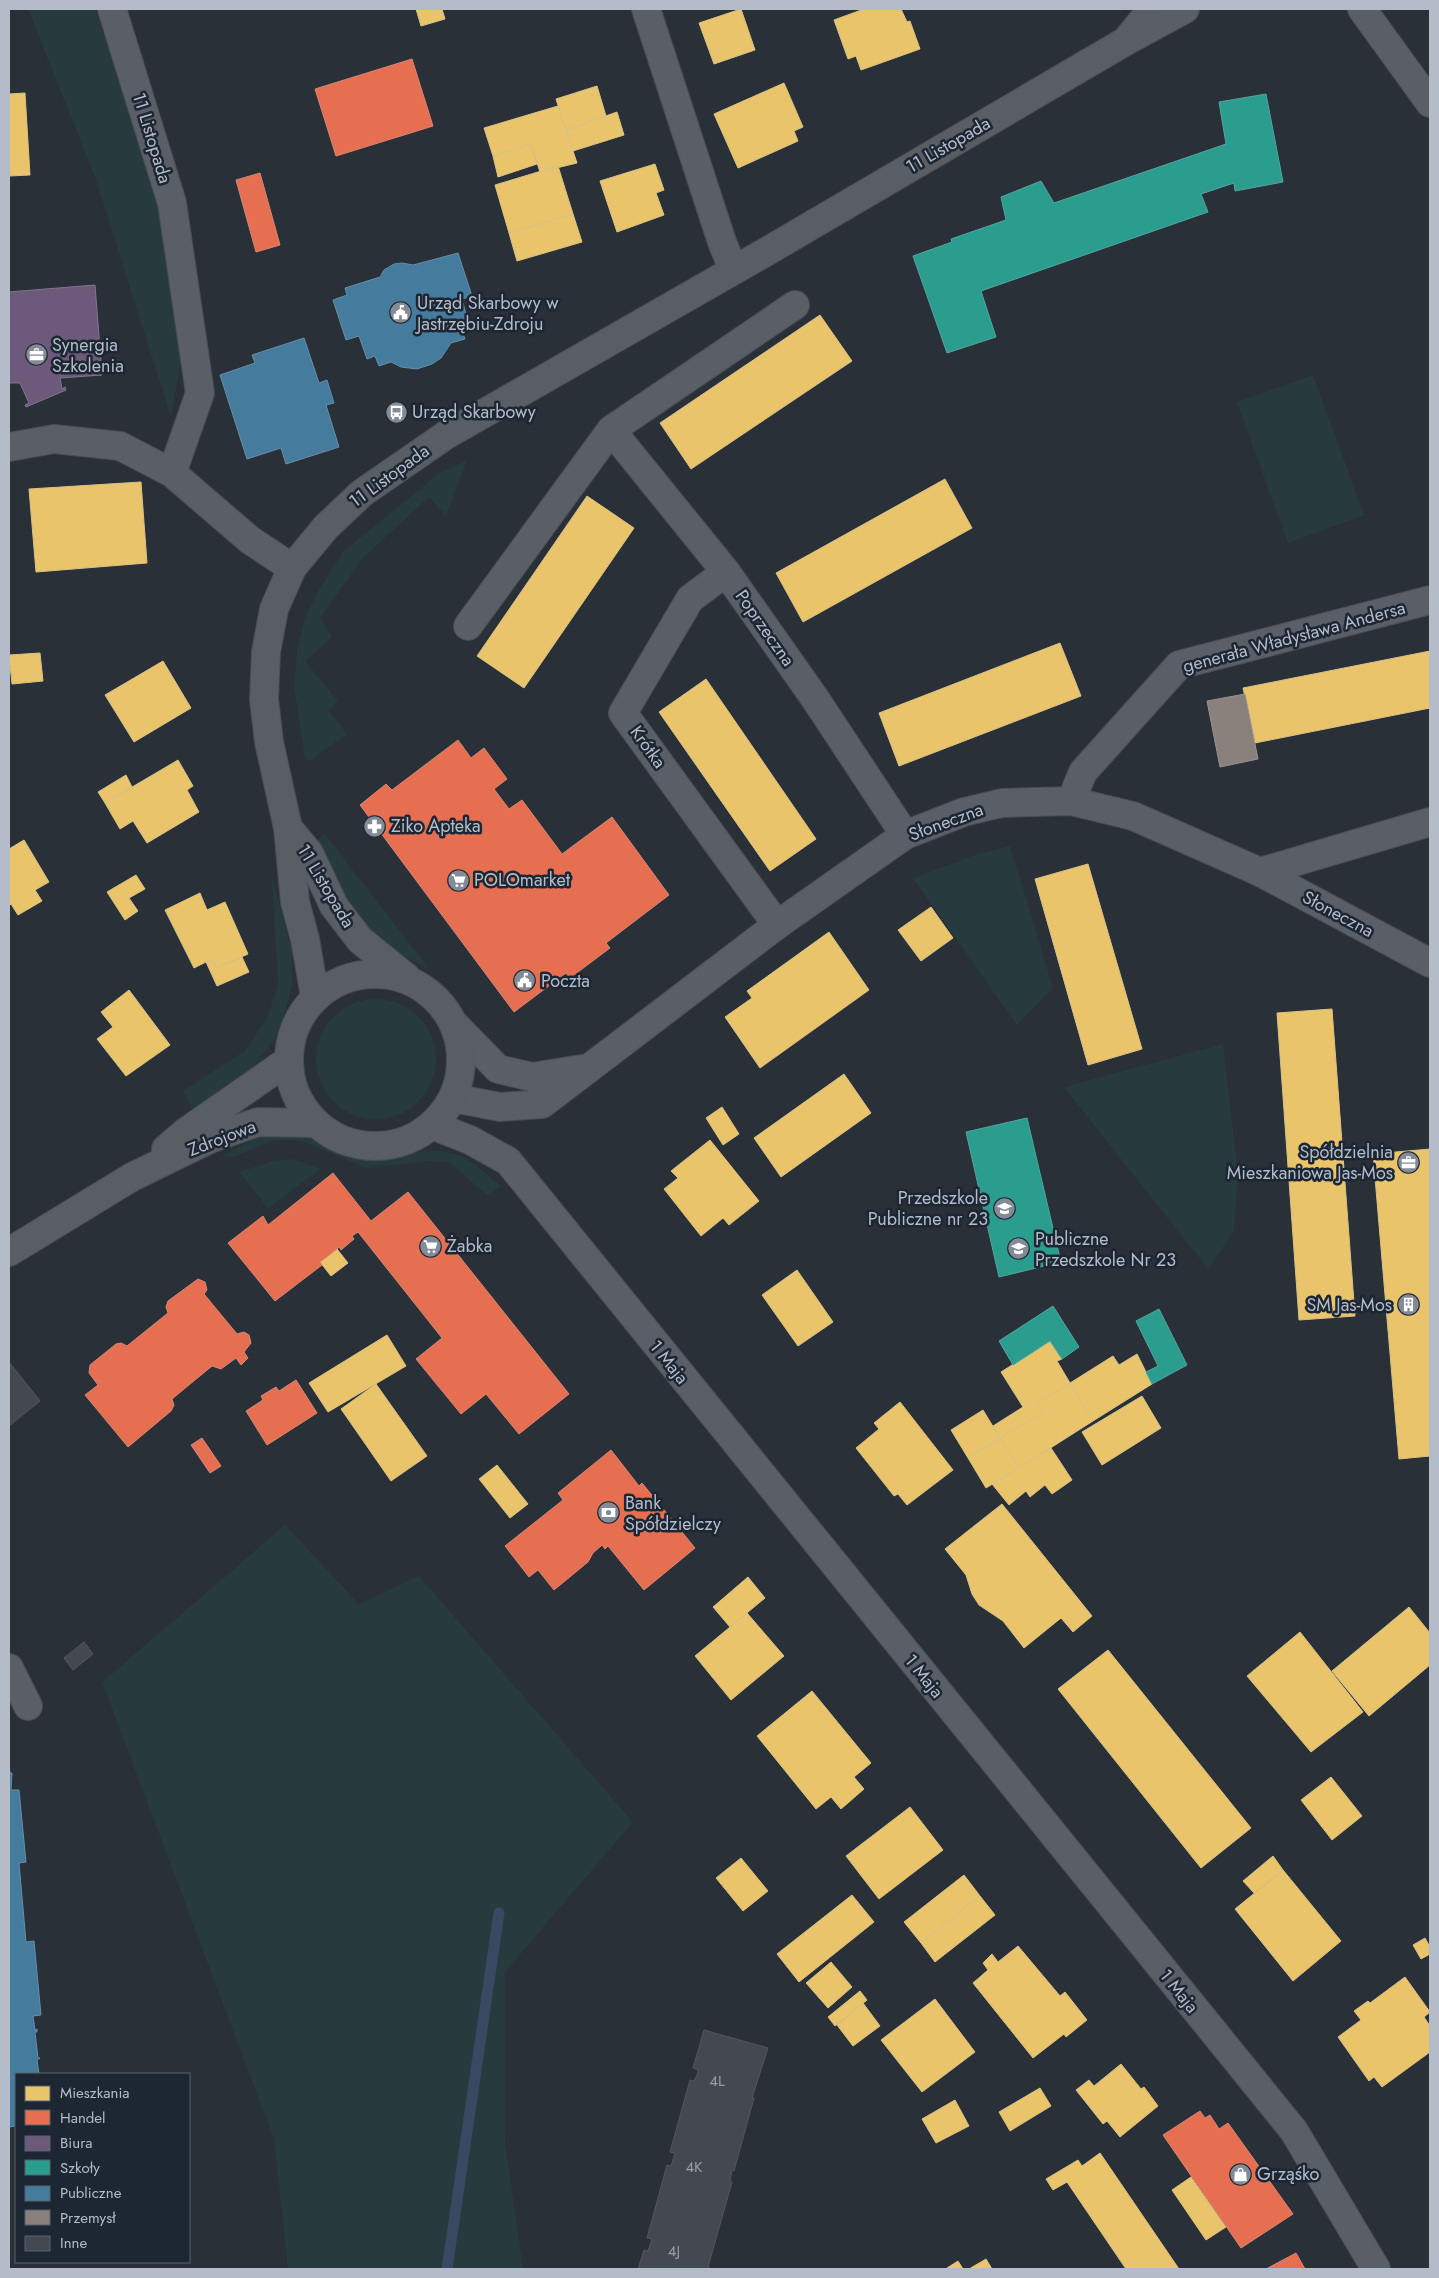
<svg xmlns="http://www.w3.org/2000/svg" width="1439" height="2278" viewBox="0 0 1439 2278" font-family="Jost,sans-serif">
  <style>
    .green { fill: #273a3e }
    .homes { fill: #e9c46a; stroke: #d9c286 }
    .shops { fill: #e76f51; stroke: #d88675 }
    .offices { fill: #6d597a; stroke: #827792 }
    .schools { fill: #2a9d8f; stroke: #53a6a0 }
    .public { fill: #457b9d; stroke: #668eaa }
    .industry { fill: #8a817c; stroke: #979393 }
    .lines { fill: none; stroke-linecap: round; stroke-linejoin: round }
    .stream { stroke: #384963; stroke-width: 11 }
    .building { fill: #444950; stroke: #52575f }
    .minor-casing { stroke: #484c53; stroke-width: 30 }
    .tertiary-casing { stroke: #484c53; stroke-width: 30 }
    .secondary-casing { stroke: #484c53; stroke-width: 30 }
    .minor { stroke: #5a5e66; stroke-width: 28 }
    .tertiary { stroke: #5a5e66; stroke-width: 28 }
    .secondary { stroke: #595d64; stroke-width: 28 }
    .labels { text-anchor: middle; stroke-width: 5; stroke-linejoin: round; paint-order: stroke }
    .number-label { font-size: 15px; fill: #989fab }
    .street-label { font-size: 18px; fill: #b4bcc9; stroke: #1d2633 }
    .poi-label { font-size: 18px; fill: #b4bcc9; stroke: #1d2633; text-anchor: start }
  </style>
  <rect width="100%" height="100%" fill="#2a3038"/>
  <!-- green -->
  <path class="green" d="M28 9H95L137 128 156 191 183 348 171 417 95 177Z
    M1313 375 1364 515 1288 543 1237 402Z
    M467 460 446 516 429 497 363 558 320 618 332 637 305 661 338 701 328 710 347 734 310 761 305 759 294 686 297 651 304 620 320 588 343 552 438 474Z
    M325 834 430 970C415 961 398 954 383 944 350 922 332 877 316 842Z
    M1010 846 1053 988 1017 1025 913 878 978 854Z
    M272 878 292 951V985L285 1012 275 1039 253 1067 196 1118 183 1091 245 1051 268 1016 278 984Z
    M316 1059a60 60 0 1 1 120 0a60 60 0 1 1-120 0Z
    M1223 1044 1238 1173 1234 1231 1208 1269 1064 1087Z
    M303 1132C319 1139 334 1152 351 1156 387 1165 425 1141 461 1156 475 1163 489 1177 501 1186L488 1196 449 1162 430 1161 367 1168 299 1140H274L233 1157 223 1155 265 1134Z
    M292 1159 321 1169 268 1208 239 1172 273 1161Z
    M285 1525 359 1604 419 1576 633 1822 505 1972V2141L523 2269H288L274 2139 102 1682Z"/>
  <!-- homes -->
  <path class="homes" d="M416 9H442L445 19 421 26Z
    M741 9 755 50 714 64 699 23Z
    M864 9H901L907 22 910 21 920 49 861 70 856 56 848 59 834 20Z
    M784 83 803 127 794 131 798 141 738 168 714 114Z
    M597 86 606 116 566 130 556 99Z
    M25 93 30 175 9 176V94Z
    M558 106 577 163 540 172 531 144 493 156 484 128Z
    M617 112 624 135 573 151 566 130Z
    M531 144 537 164 498 177 493 156Z
    M655 164 664 190 656 193 664 215 617 232 600 181Z
    M558 166 573 214 509 233 495 185Z
    M573 214 582 242 517 261 509 233Z
    M820 315 852 361 691 469 660 423Z
    M945 479 972 528 803 622 776 573Z
    M141 482 147 563 36 572 29 489Z
    M587 496 634 528 524 688 477 656Z
    M1060 643 1081 696 899 766 879 713Z
    M1430 651V708L1255 743 1243 688Z
    M40 653 43 681 12 684 9 655Z
    M163 661 191 708 134 742 105 695Z
    M706 679 816 839 770 871 659 712Z
    M178 760 193 786 187 790 199 812 147 843 133 821 120 829 105 803Z
    M126 775 132 787 105 803 98 792Z
    M24 840 49 882 35 890 42 901 18 915 11 904 9 906V849Z
    M1088 864 1142 1049 1088 1065 1035 879Z
    M136 875 145 889 129 898 138 911 125 920 107 892Z
    M200 893 207 910 225 902 248 954 217 968 212 959 194 968 165 910Z
    M931 907 953 938 921 961 898 930Z
    M829 932 869 990 760 1068 725 1017 752 998 747 991Z
    M242 957 249 972 217 986 206 962 212 959 217 968Z
    M129 990 170 1045 126 1076 97 1039 113 1027 101 1012Z
    M1332 1009 1355 1316 1299 1320 1277 1013Z
    M844 1074 871 1113 781 1177 754 1138Z
    M722 1107 739 1134 723 1145 706 1118Z
    M710 1140 759 1201 729 1225 723 1218 701 1236 664 1189 678 1178 671 1171Z
    M1430 1149V1456L1399 1459 1373 1154Z
    M337 1249 348 1263 331 1276 320 1262Z
    M797 1270 833 1322 798 1346 762 1295Z
    M387 1335 406 1366 328 1412 309 1383Z
    M1050 1341 1062 1359 1057 1361 1070 1383 1037 1403 1043 1413 1000 1438 993 1426 1023 1407 1001 1372Z
    M1137 1354 1152 1384 1093 1421 1070 1383 1113 1356 1119 1365Z
    M1070 1383 1093 1421 1019 1468 1000 1438 1043 1413 1037 1403Z
    M376 1384 427 1456 391 1481 341 1409Z
    M1142 1396 1161 1428 1102 1465 1082 1432Z
    M900 1402 953 1470 907 1505 898 1494 894 1496 856 1448 879 1429 874 1423Z
    M983 1410 1000 1438 968 1458 951 1430Z
    M1000 1438 1019 1468 986 1488 968 1458Z
    M1051 1448 1072 1480 1052 1494 1045 1485 1030 1497 1026 1491 1009 1505 992 1484Z
    M497 1465 528 1504 510 1518 479 1479Z
    M1002 1504 1092 1616 1073 1632 1061 1618 1024 1648 1003 1621 979 1605 972 1594 966 1575 945 1549Z
    M748 1577 765 1598 730 1627 713 1607Z
    M1409 1607 1430 1633V1665L1369 1716 1332 1671Z
    M747 1613 784 1656 731 1700 695 1656Z
    M1300 1632 1363 1712 1311 1752 1247 1676Z
    M1108 1650 1251 1828 1201 1868 1058 1689Z
    M812 1691 871 1763 854 1777 864 1789 841 1809 831 1797 816 1809 757 1736Z
    M1331 1777 1362 1816 1332 1840 1301 1800Z
    M910 1807 943 1850 879 1899 846 1856Z
    M1273 1856 1283 1870 1254 1893 1243 1881Z
    M741 1858 768 1891 743 1911 716 1878Z
    M1283 1870 1341 1941 1293 1981 1235 1909Z
    M964 1875 980 1896 921 1943 904 1922Z
    M852 1895 874 1922 799 1982 777 1954Z
    M980 1896 995 1915 935 1962 921 1943Z
    M1425 1938 1430 1947V1954L1421 1959 1413 1945Z
    M1018 1946 1060 1996 1065 1992 1087 2020 1066 2037 1064 2034 1033 2058 973 1983 988 1970 983 1963 992 1954 998 1962Z
    M831 1962 852 1987 828 2008 806 1983Z
    M1405 1977 1430 2012 1424 2017 1430 2026V2052L1382 2087 1374 2077 1369 2081 1338 2037 1361 2020 1354 2011 1368 2001 1370 2003Z
    M860 1991 867 2000 835 2026 828 2017Z
    M935 1999 975 2052 922 2092 881 2040Z
    M863 2003 880 2026 853 2046 837 2025Z
    M1121 2064 1141 2089 1144 2087 1158 2106 1120 2137 1107 2121 1103 2124 1076 2090 1089 2080 1094 2086Z
    M1040 2088 1051 2106 1010 2131 999 2112Z
    M955 2100 969 2126 936 2143 922 2119Z
    M1100 2153 1179 2269H1126L1067 2182 1053 2190 1046 2179 1078 2160 1082 2166Z
    M1191 2177 1226 2227 1206 2240 1172 2190Z
    M986 2259 992 2269H969Z
    M958 2261 963 2269H948L947 2268Z"/>
  <!-- shops -->
  <path class="shops" d="M412 59 433 126 336 156 315 89Z
    M260 173 280 245 256 252 236 180Z
    M458 740 471 758 484 748 507 779 494 789 509 809 522 800 562 854 612 817 669 895 606 943 610 948 570 978 566 973 514 1012 360 805 386 784 392 790Z
    M333 1173 371 1221 408 1192 569 1394 519 1434 486 1394 461 1414 416 1359 442 1338 358 1232 352 1236 354 1239 341 1250 339 1247 337 1249 320 1262 322 1265 275 1301 228 1243 263 1216 268 1225Z
    M198 1279 205 1282 207 1290 204 1294 237 1334 244 1332 249 1335 251 1343 244 1352 248 1358 241 1365 236 1358 221 1369 212 1366 172 1399 174 1405 171 1411 128 1447 85 1395 98 1385 89 1373 90 1365 116 1344 121 1343 127 1346 168 1313 166 1307 168 1301Z
    M296 1380 317 1413 267 1445 246 1411 263 1400 261 1396 276 1387 279 1391Z
    M202 1438 221 1466 210 1473 191 1445Z
    M611 1450 639 1486 642 1483 695 1548 644 1590 608 1546 605 1549 602 1545 593 1553 588 1562 554 1590 538 1570 529 1577 505 1546 563 1500 558 1493Z
    M1200 2111 1205 2118 1210 2115 1219 2129 1228 2123 1293 2214 1241 2248 1163 2135Z
    M1296 2253 1305 2269H1266Z"/>
  <!-- offices -->
  <path class="offices" d="M95 285 102 375 60 378 62 389 65 387 66 390 26 407 25 405 29 403 20 383H9V292Z"/>
  <!-- schools -->
  <path class="schools" d="M1266 94 1283 182 1235 191 1234 183 1201 194 1208 212 981 291 996 337 947 353 913 256 952 242 951 239 1006 220 1001 197 1041 181 1054 203 1226 144 1219 102Z
    M1027 1118 1061 1262 999 1277 966 1132Z
    M1053 1306 1079 1347 1062 1359 1050 1341 1013 1365 999 1341Z
    M1159 1309 1187 1365 1152 1384 1146 1372 1158 1366 1136 1321Z"/>
  <!-- public -->
  <path class="public" d="M458 253 472 296 462 299 469 326 461 328 465 339 451 343 441 358 432 364 417 369 401 367 391 362 379 366 375 356 367 359 359 336 346 340 333 300 347 295 345 288 380 277 384 270 394 264 402 263 413 265Z
    M304 338 319 383 327 380 334 403 326 405 339 447 286 464 281 448 247 459 220 375 255 363 252 355Z
    M9 1764 10 1773H12L11 1790H19L26 1862 19 1863 26 1942 34 1941 41 2015 33 2016 35 2030 37 2029V2032H35L38 2058H40L37 2060 39 2074H16V2126L9 2127Z"/>
  <!-- industry -->
  <path class="industry" d="M1245 694 1258 759 1220 767 1207 701Z"/>
  <g class="lines">
    <!-- stream -->
    <path class="stream" d="M447 2269 499 1913"/>
  </g>
  <!-- building -->
  <path class="building" d="M9 1362 40 1401 9 1426Z
    M84 1642 93 1654 73 1670 64 1658Z
    M704 2030 768 2048 752 2098H754L734 2171 732 2170 730 2181 732 2182 708 2267 710 2268 709 2269H638L644 2250 648 2251 652 2239 647 2238 667 2165 671 2166 675 2153 670 2152 690 2080 694 2081 697 2075 698 2070 693 2068Z"/>
  <g class="lines">
    <defs>
      <path id="minor" d="M112 9 172 203 200 393 172 473
        M646 9 722 242 733 269
        M1362 9 1430 103
        M1126 41 1185 9
        M611 430 726 572 816 700 905 835
        M9 447 54 439 120 446 172 473 250 540 292 568
        M726 572 690 599 623 713 777 925
        M468 626 611 430 795 305
        M1071 801 1083 772 1179 665 1430 600
        M1260 872 1430 822
        M432 1125 470 1140 508 1161 1294 2131 1376 2269
        M9 1668 28 1706"/>
      <path id="tertiary" d="M454 1024 498 1069 532 1077 588 1068
        M453 1098 500 1107 542 1104 777 925 905 835 964 812 1002 803 1071 801 1133 816 1260 872 1430 963"/>
      <path id="secondary" d="M288 828 309 853 334 906 360 940 407 978
        M289 1060a86 86 0 1 1 172 0a86 86 0 1 1-172 0Z
        M315 997 305 939 295 902 288 828 269 742 264 699 266 652 274 609 292 568 326 527 362 493 446 435 771 249 1126 41 1152 9
        M166 1149 187 1131 289 1060
        M9 1252 132 1177 212 1138 258 1122 316 1123"/>
    </defs>
    <!-- minor casing -->
    <use href="#minor" class="minor-casing"/>
    <!-- tertiary casing -->
    <use href="#tertiary" class="tertiary-casing"/>
    <!-- secondary casing -->
    <use href="#secondary" class="secondary-casing"/>
    <!-- minor -->
    <use href="#minor" class="minor"/>
    <!-- tertiary -->
    <use href="#tertiary" class="tertiary"/>
    <!-- secondary -->
    <use href="#secondary" class="secondary"/>
  </g>
  <!-- icons -->
  <defs>
    <symbol id="civic-disc" viewBox="-11 -11 22 22"><circle r="9.5" fill="#848b96" stroke="#1d2633"/><path d="M-.6-6.5H3V-4.5H.6V-3L4-1V1h2V6H-6V1h2V-1L-.6-3ZM-1.2 2.5V6h2.4V2.5Z" fill="#fff"/></symbol>
    <symbol id="office-disc" viewBox="-11 -11 22 22"><circle r="9.5" fill="#848b96" stroke="#1d2633"/><path d="M-6-3h4V-5.5h4V-3h4V5H-6ZM-1-4.5V-3h2v-1.5ZM-6 0V1H6V0Z" fill="#fff"/></symbol>
    <symbol id="bus-disc" viewBox="-11 -11 22 22"><circle r="9.5" fill="#848b96" stroke="#1d2633"/><path d="M-5-6H5V4H4V6H2V4H-2V6H-4V4H-5ZM-3.5-4V0h7V-4ZM-3.5 1.2v1.5H-2V1.2ZM2 1.2v1.5H3.5V1.2Z" fill="#fff"/></symbol>
    <symbol id="pharmacy-disc" viewBox="-11 -11 22 22"><circle r="9.5" fill="#848b96" stroke="#1d2633"/><path d="M-2-6h4v4h4v4h-4v4h-4v-4h-4v-4h4Z" fill="#fff"/></symbol>
    <symbol id="supermarket-disc" viewBox="-11 -11 22 22"><circle r="9.5" fill="#848b96" stroke="#1d2633"/><path d="M-6-5.5h2.5l.6 2H6L4.5 2H-2.5L-4.4-4H-6ZM-1.5 3.2a1.3 1.3 0 1 0 .1 0ZM3 3.2a1.3 1.3 0 1 0 .1 0Z" fill="#fff"/></symbol>
    <symbol id="school-disc" viewBox="-11 -11 22 22"><circle r="9.5" fill="#848b96" stroke="#1d2633"/><path d="M0-5L7-2L0 1L-7-2ZM-4 1L0 2.5L4 1V4Q0 6-4 4Z" fill="#fff"/></symbol>
    <symbol id="building-disc" viewBox="-11 -11 22 22"><circle r="9.5" fill="#848b96" stroke="#1d2633"/><path d="M-4-6H4V6H1V3H-1V6H-4ZM-2.5-4.3h1.7v1.8h-1.7ZM.8-4.3h1.7v1.8H.8ZM-2.5-1h1.7V.8h-1.7ZM.8-1h1.7V.8H.8Z" fill="#fff"/></symbol>
    <symbol id="bank-disc" viewBox="-11 -11 22 22"><circle r="9.5" fill="#848b96" stroke="#1d2633"/><path d="M-6-4H6V4H-6ZM0-2.3a2.3 2.3 0 1 0 0 4.6a2.3 2.3 0 1 0 0-4.6Z" fill="#fff"/></symbol>
    <symbol id="shop-disc" viewBox="-11 -11 22 22"><circle r="9.5" fill="#848b96" stroke="#1d2633"/><path d="M-5-2.5h2.3a2.7 3.5 0 0 1 5.4 0H5L5.5 6h-11ZM-1.5-2.5h3a1.5 2.3 0 0 0-3 0Z" fill="#fff"/></symbol>
  </defs>
  <g fill-rule="evenodd">
    <use href="#civic-disc" x="388" y="300" width="25" height="25"/>
    <use href="#office-disc" x="24" y="342" width="25" height="25"/>
    <use href="#bus-disc" x="384" y="400" width="25" height="25"/>
    <use href="#pharmacy-disc" x="362" y="814" width="25" height="25"/>
    <use href="#supermarket-disc" x="446" y="868" width="25" height="25"/>
    <use href="#civic-disc" x="512" y="968" width="25" height="25"/>
    <use href="#office-disc" x="1396" y="1150" width="25" height="25"/>
    <use href="#school-disc" x="992" y="1196" width="25" height="25"/>
    <use href="#supermarket-disc" x="418" y="1234" width="25" height="25"/>
    <use href="#school-disc" x="1006" y="1236" width="25" height="25"/>
    <use href="#building-disc" x="1396" y="1292" width="25" height="25"/>
    <use href="#bank-disc" x="596" y="1500" width="25" height="25"/>
    <use href="#shop-disc" x="1228" y="2162" width="25" height="25"/>
  </g>
  <g class="labels">
    <!-- number labels -->
    <g class="number-label">
      <text x="717" y="2086">4L</text>
      <text x="694" y="2172">4K</text>
      <text x="674" y="2256">4J</text>
    </g>
    <!-- street labels -->
    <g class="street-label">
      <text transform="translate(152 138) rotate(73)" y="6">11 Listopada</text>
      <text transform="translate(948 145) rotate(-30)" y="6">11 Listopada</text>
      <text transform="translate(389 476) rotate(-36)" y="6">11 Listopada</text>
      <text transform="translate(765 628) rotate(55)" y="6">Poprzeczna</text>
      <text transform="translate(1294 637) rotate(-15)" y="6">generała Władysława Andersa</text>
      <text transform="translate(648 747) rotate(54)" y="6">Krótka</text>
      <text transform="translate(946 822) rotate(-20)" y="6">Słoneczna</text>
      <text transform="translate(326 886) rotate(59)" y="6">11 Listopada</text>
      <text transform="translate(1338 914) rotate(28)" y="6">Słoneczna</text>
      <text transform="translate(222 1138) rotate(-21)" y="6">Zdrojowa</text>
      <text transform="translate(669 1362) rotate(51)" y="6">1 Maja</text>
      <text transform="translate(924 1676) rotate(51)" y="6">1 Maja</text>
      <text transform="translate(1179 1991) rotate(51)" y="6">1 Maja</text>
    </g>
    <!-- poi labels -->
    <g class="poi-label">
      <text x="417" y="309">Urząd Skarbowy w<tspan x="417" dy="21">Jastrzębiu-Zdroju</tspan></text>
      <text x="52" y="351">Synergia<tspan x="52" dy="21">Szkolenia</tspan></text>
      <text x="412" y="418">Urząd Skarbowy</text>
      <text x="391" y="832">Ziko Apteka</text>
      <text x="474" y="886">POLOmarket</text>
      <text x="541" y="987">Poczta</text>
      <text x="1393" y="1158" text-anchor="end">Spółdzielnia<tspan x="1393" dy="21">Mieszkaniowa Jas-Mos</tspan></text>
      <text x="988" y="1204" text-anchor="end">Przedszkole<tspan x="988" dy="21">Publiczne nr 23</tspan></text>
      <text x="1035" y="1245">Publiczne<tspan x="1035" dy="21">Przedszkole Nr 23</tspan></text>
      <text x="447" y="1252">Żabka</text>
      <text x="1392" y="1311" text-anchor="end">SM Jas-Mos</text>
      <text x="625" y="1509">Bank<tspan x="625" dy="21">Spółdzielczy</tspan></text>
      <text x="1257" y="2180">Grząśko</text>
    </g>
  </g>
  <!-- border -->
  <rect width="1439" height="2278" fill="none" stroke="#b4bcc9" stroke-width="20"/>
  <!-- legend -->
  <rect x="15" y="2073" width="175" height="190" fill="#1d2633" stroke="#59626f"/>
  <rect x="25" y="2086" width="25" height="15" fill="#e9c46a" stroke="#59626f"/>
  <text x="60" y="2098" font-size="15" fill="#b4bcc9">Mieszkania</text>
  <rect x="25" y="2110" width="25" height="15" fill="#e76f51" stroke="#59626f"/>
  <text x="60" y="2123" font-size="15" fill="#b4bcc9">Handel</text>
  <rect x="25" y="2136" width="25" height="15" fill="#6d597a" stroke="#59626f"/>
  <text x="60" y="2148" font-size="15" fill="#b4bcc9">Biura</text>
  <rect x="25" y="2160" width="25" height="15" fill="#2a9d8f" stroke="#59626f"/>
  <text x="60" y="2173" font-size="15" fill="#b4bcc9">Szkoły</text>
  <rect x="25" y="2186" width="25" height="15" fill="#457b9d" stroke="#59626f"/>
  <text x="60" y="2198" font-size="15" fill="#b4bcc9">Publiczne</text>
  <rect x="25" y="2210" width="25" height="15" fill="#8a817c" stroke="#59626f"/>
  <text x="60" y="2223" font-size="15" fill="#b4bcc9">Przemysł</text>
  <rect x="25" y="2236" width="25" height="15" fill="#444950" stroke="#59626f"/>
  <text x="60" y="2248" font-size="15" fill="#b4bcc9">Inne</text>
</svg>
